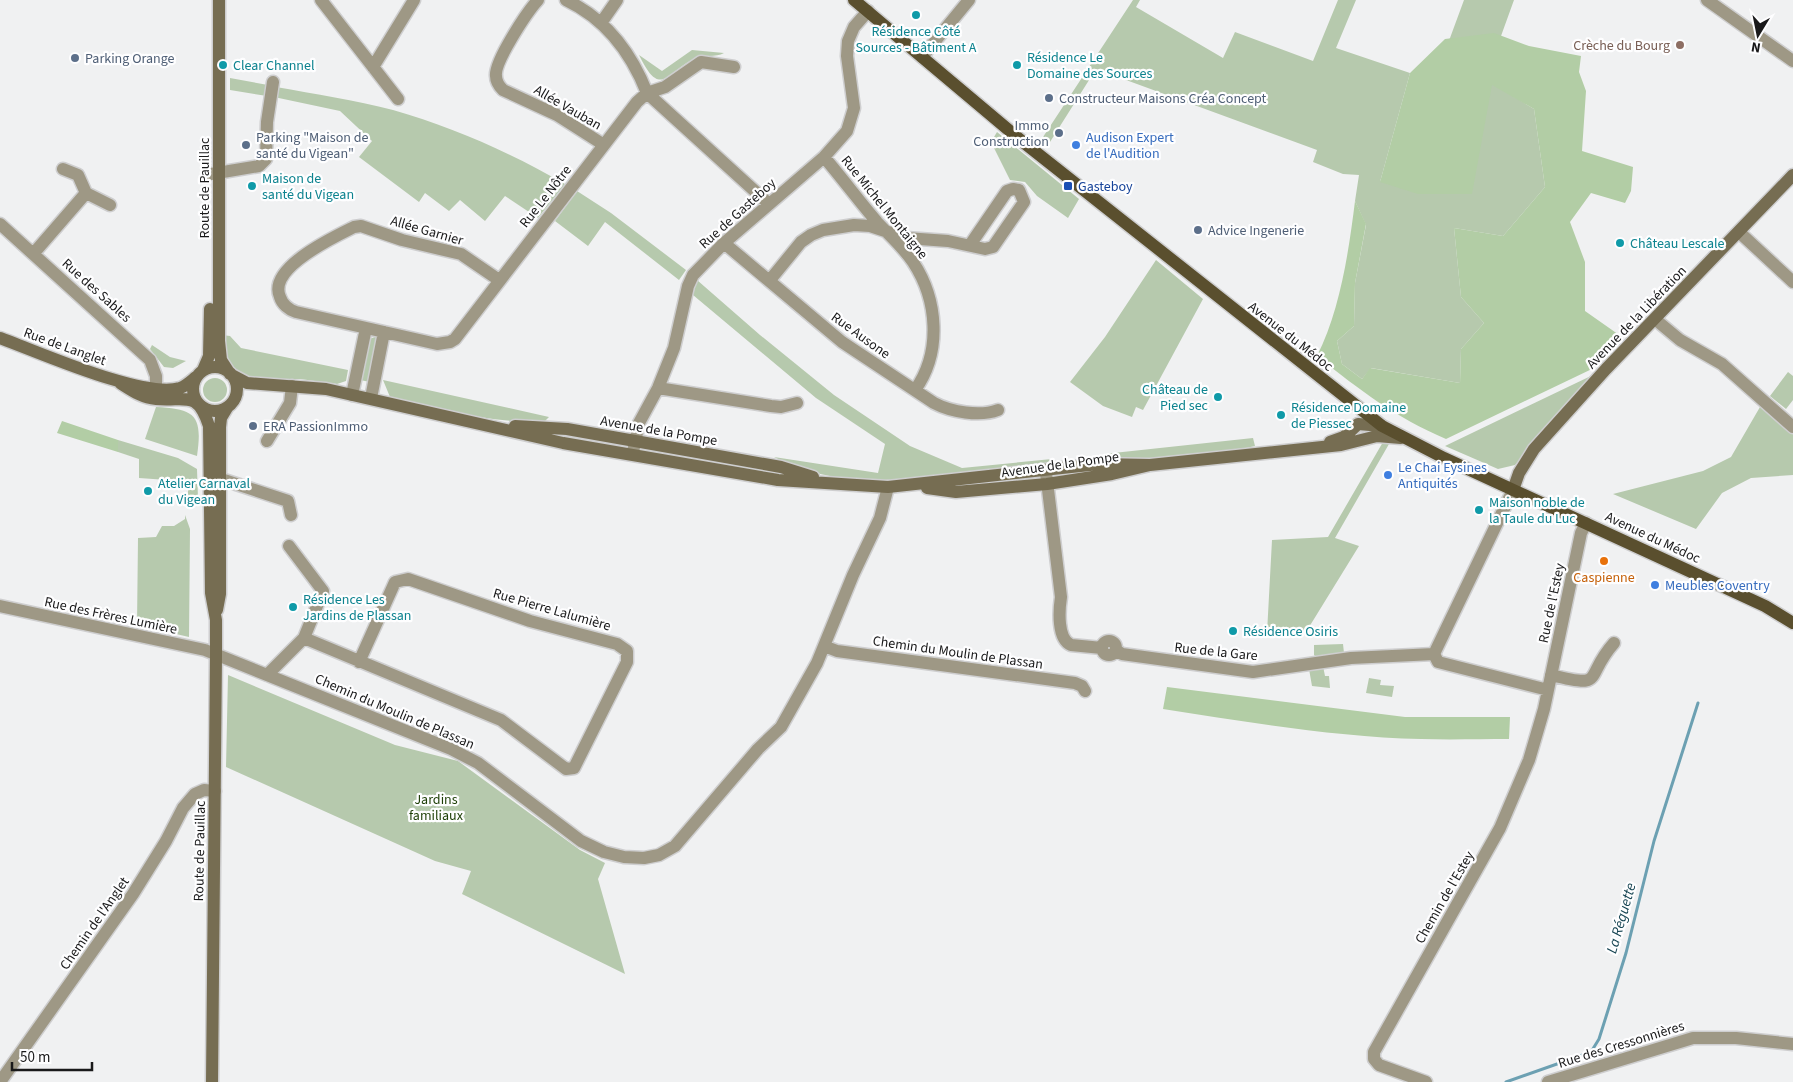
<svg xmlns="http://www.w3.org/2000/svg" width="1793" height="1082" viewBox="0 0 1793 1082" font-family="'Source Sans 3',sans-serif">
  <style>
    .green { fill: #b6c9ad }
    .forest { fill: #b2cda5 }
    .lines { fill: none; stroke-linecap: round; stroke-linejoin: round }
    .stream { stroke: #6ca0b2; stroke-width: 3 }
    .street-casing { stroke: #cececf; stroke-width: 15 }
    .secondary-casing { stroke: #cececf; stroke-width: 15 }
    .primary-casing { stroke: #cececf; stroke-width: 15 }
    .street { stroke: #9e9885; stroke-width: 12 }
    .secondary { stroke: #766d52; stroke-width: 12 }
    .primary { stroke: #5a4f2e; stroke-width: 12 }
    .culture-dot { fill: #0f9aa8; stroke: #fefeff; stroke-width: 2 }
    .education-dot { fill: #8d6e63; stroke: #fefeff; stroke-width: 2 }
    .service-dot { fill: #5c6f8a; stroke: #fefeff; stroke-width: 2 }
    .shop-dot { fill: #3f7fe0; stroke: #fefeff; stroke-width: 2 }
    .transit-dot { fill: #1a4fb4; stroke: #fefeff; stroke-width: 2 }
    .food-dot { fill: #e8710a; stroke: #fefeff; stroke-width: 2 }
    .labels { text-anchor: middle; stroke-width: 4.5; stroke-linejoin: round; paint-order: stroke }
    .culture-label { font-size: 14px; fill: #0d838f; stroke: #fefeff; text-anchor: start }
    .education-label { font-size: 14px; fill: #785e54; stroke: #fefeff; text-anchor: end }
    .service-label { font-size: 14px; fill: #4e5e75; stroke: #fefeff; text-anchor: start }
    .street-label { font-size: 14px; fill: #19191a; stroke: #fefeff }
    .shop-label { font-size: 14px; fill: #366cbe; stroke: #fefeff; text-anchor: start }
    .transit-label { font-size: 14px; fill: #164399; stroke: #fefeff; text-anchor: start }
    .food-label { font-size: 14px; fill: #c56008; stroke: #fefeff }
    .park-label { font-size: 14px; fill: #1d3e05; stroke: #fefeff }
    .water-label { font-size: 15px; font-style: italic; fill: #164452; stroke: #fefeff }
  </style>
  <rect width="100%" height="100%" fill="#f0f1f2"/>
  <!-- green -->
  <path class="green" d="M1133 0H1140L1136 7 1223 58 1235 32 1313 61 1338 0H1356L1336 48 1410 73 1380 182 1450 38 1464 0H1514L1501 36 1493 84 1534 109 1545 187 1503 236 1454 228 1461 297 1484 323 1461 349 1460 383 1371 368 1362 379 1342 364 1337 341 1354 326 1355 283 1366 225 1355 201 1359 175 1343 174 1313 162 1317 150 1096 69 1050 142 1043 137Z
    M692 50 724 53C716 58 703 54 694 59 666 72 661 100 639 55L662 71Z
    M230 78 268 85 267 96 230 90Z
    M276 87C315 94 355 100 393 110 453 127 511 153 565 184L538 218 505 196 485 221 460 200 449 211 425 193 419 202 359 157 372 141 340 111 274 97Z
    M997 132 1079 199 1068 218 1037 196 1025 182 1010 180 991 142Z
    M577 191 611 213 686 270 679 280 605 222 588 246 555 221Z
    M1156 260 1203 299 1143 410 1136 407 1132 417 1103 406 1070 382 1105 337Z
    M697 280 760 335 834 395 910 446 962 468 1052 459V465C965 474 855 500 774 457L878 473 885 444 816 398 693 295Z
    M222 335 230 336 241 348 348 370 346 381 337 384 300 379H252L238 372 227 359Z
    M375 337 378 338 370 382 360 380 369 339Z
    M152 345 170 357 186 361 173 368 164 367 150 349Z
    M1788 372 1793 376V400L1786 409 1770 396Z
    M1595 374 1515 465 1498 469 1445 446Z
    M203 390a12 12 0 1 1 24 0a12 12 0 1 1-24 0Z
    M383 380 549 417 545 421C493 425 441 408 390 397Z
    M156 407C195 409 203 415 197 456L145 439Z
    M1760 407 1793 430V475L1751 478 1722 493 1696 529 1613 494 1703 471 1731 457Z
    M1253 438 1255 446 1246 448 1139 460H1104V454Z
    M118 440 178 458 197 469 198 499 188 501V486L168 478 167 480 139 478V459L118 452Z
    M1383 442 1389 444 1335 538 1359 546 1306 632 1267 633 1272 540 1328 537Z
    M185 515 190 529 189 637 137 625 138 538 156 537 162 526H174L185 519Z
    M1343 644 1344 653 1316 657 1314 655V645Z
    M1323 666 1325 676H1329L1330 688 1312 686 1309 669Z
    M228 675 395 745 458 761 580 850 605 863 598 879 625 974 462 894 471 871 435 861 226 767Z
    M1369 678 1381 680 1380 685 1394 686 1392 697 1366 693Z"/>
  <!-- forest -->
  <path class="forest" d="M1494 33 1529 46 1581 56 1579 72 1586 91 1582 151 1633 167 1631 191 1625 203 1591 193 1570 222 1585 262V311L1622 337 1594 368 1446 439C1395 417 1361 391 1317 356 1340 311 1349 250 1355 201L1366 224 1355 283 1354 326 1337 341 1342 364 1362 379 1370 368 1460 383 1461 349 1484 323 1461 297 1454 228 1503 236 1545 187 1534 109 1492 85 1472 194H1418L1380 182 1410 73 1445 39Z
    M62 421 118 440V452L57 433Z
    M1167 687 1405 717H1510L1509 739C1480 739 1450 740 1421 739 1335 737 1248 722 1163 709Z"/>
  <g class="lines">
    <!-- stream -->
    <path class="stream" d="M1506 1082 1591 1052 1599 1039 1626 953 1654 841 1698 703"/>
    <defs>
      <path id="street" d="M321 0 398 99
        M538 0C527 12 494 62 496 76 496 82 499 86 503 90L557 115 604 145
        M566 0C606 19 631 52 647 93L665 87 701 62 734 67
        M1707 0 1793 61
        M601 23 617 0
        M922 57 969 0
        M373 67 414 0
        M824 157C842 178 859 201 877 222 889 235 903 247 913 262 938 300 942 352 915 390
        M63 169 78 175 86 193
        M211 174 259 166 266 159 267 122 273 82
        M0 224 150 360 156 376V389
        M1739 232 1793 282
        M724 243 842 342 934 403C951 412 980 417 998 410
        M34 253 86 193 110 205
        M499 280 461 254 402 240 361 226 354 227C334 237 267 268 280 297 282 304 289 310 296 312L437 344 450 342 455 339 637 102 647 93 769 204
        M770 280 801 242 811 235 823 230 854 225 870 226 906 238 948 241 985 249 993 247 1024 202 1019 190 1013 189 1007 191 970 245
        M1656 320 1680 340 1722 364 1793 427
        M658 388 771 406 781 407 797 403
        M352 395 366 328
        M371 398 384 332
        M267 441 290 403 292 386
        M633 452 639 423 658 388 674 348 688 286 693 275 724 243 824 157 847 131 854 108 847 56 848 41 854 27 868 11
        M1046 473 1061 597C1059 610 1057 639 1071 645L1102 648
        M210 480H224L288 501 291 515
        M289 546 323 591 304 638
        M0 606 205 650 451 749 478 763 581 841 604 852 624 857 644 858 659 855 675 846 758 749 781 727 817 663 853 575 880 518 888 487
        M1102 648a7 7 0 1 1 14 0a7 7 0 1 1-14 0Z
        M824 646 837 651 1075 683 1082 686 1085 691
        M1116 650 1122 654 1253 672 1351 658 1434 654 1513 490
        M1434 654 1438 662 1548 690
        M267 675 304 638 501 720 566 769 574 768 627 662V651L617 644 530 621 408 579 395 582 359 662
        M1551 675C1607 689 1583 678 1614 643
        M0 1082 133 894 166 841 183 808 195 794 204 790 215 791
        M1426 1082 1379 1065 1374 1059V1052L1500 828 1529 760 1544 709 1581 533 1586 523
        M1548 1082 1693 1038H1736L1793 1044"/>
      <path id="secondary" d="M219 0V341L221 360 230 374 247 383 326 389 563 443 778 480 888 487 1099 464 1150 465
        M0 338C39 352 143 399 180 388 186 386 191 381 196 377
        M193 389a22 22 0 1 1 44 0a22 22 0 1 1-44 0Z
        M203 370 209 356 210 309
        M120 383C131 390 142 398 156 399 185 402 197 389 209 426L211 593 216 620V655L212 1082
        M515 426 567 429 635 441 781 467 813 477
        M1330 442 1344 437 1358 424 1382 426
        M927 488 956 492 1047 484 1112 474 1150 465 1341 445 1377 436 1401 438
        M1513 490 1519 473 1534 449 1606 369 1793 175
        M217 610 220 594V427L221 418 227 408"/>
      <path id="primary" d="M854 0 1023 142 1382 426 1444 458 1765 606 1793 623"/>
    </defs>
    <!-- street casing -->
    <use href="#street" class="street-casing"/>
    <!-- secondary casing -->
    <use href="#secondary" class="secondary-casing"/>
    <!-- primary casing -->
    <use href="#primary" class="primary-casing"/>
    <!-- street -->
    <use href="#street" class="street"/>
    <!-- secondary -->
    <use href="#secondary" class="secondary"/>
    <!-- primary -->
    <use href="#primary" class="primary"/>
  </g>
  <!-- markers -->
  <g class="culture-dot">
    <circle cx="916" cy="15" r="5"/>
    <circle cx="223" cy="65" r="5"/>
    <circle cx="1017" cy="65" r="5"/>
    <circle cx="252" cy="186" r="5"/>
    <circle cx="1620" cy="243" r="5"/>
    <circle cx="1218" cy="397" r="5"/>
    <circle cx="1281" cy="415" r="5"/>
    <circle cx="148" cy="491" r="5"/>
    <circle cx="1479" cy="510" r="5"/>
    <circle cx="293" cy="607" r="5"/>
    <circle cx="1233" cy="631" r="5"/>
  </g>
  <circle class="education-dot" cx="1680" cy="45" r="5"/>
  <g class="service-dot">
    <circle cx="75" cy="58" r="5"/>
    <circle cx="1049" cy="98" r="5"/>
    <circle cx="1059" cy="133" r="5"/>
    <circle cx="246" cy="145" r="5"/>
    <circle cx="1198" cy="230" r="5"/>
    <circle cx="253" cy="426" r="5"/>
  </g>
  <g class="shop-dot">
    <circle cx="1076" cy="145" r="5"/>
    <circle cx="1388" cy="475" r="5"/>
    <circle cx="1655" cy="585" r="5"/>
  </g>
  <rect class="transit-dot" x="1063" y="181" width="10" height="10" rx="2.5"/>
  <circle class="food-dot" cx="1604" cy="561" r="5"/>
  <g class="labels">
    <!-- culture labels -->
    <g class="culture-label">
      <text x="916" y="36" text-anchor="middle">Résidence Côté<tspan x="916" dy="16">Sources - Bâtiment A</tspan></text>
      <text x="1027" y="62">Résidence Le<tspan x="1027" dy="16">Domaine des Sources</tspan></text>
      <text x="233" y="70">Clear Channel</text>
      <text x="262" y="183">Maison de<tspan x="262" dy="16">santé du Vigean</tspan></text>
      <text x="1630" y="248">Château Lescale</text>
      <text x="1208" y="394" text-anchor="end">Château de<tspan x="1208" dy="16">Pied sec</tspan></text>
      <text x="1291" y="412">Résidence Domaine<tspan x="1291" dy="16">de Piessec</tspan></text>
      <text x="158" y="488">Atelier Carnaval<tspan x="158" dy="16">du Vigean</tspan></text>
      <text x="1489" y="507">Maison noble de<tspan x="1489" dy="16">la Taule du Luc</tspan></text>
      <text x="303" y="604">Résidence Les<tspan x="303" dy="16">Jardins de Plassan</tspan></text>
      <text x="1243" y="636">Résidence Osiris</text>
    </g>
    <!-- education labels -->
    <g class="education-label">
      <text x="1670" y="50">Crèche du Bourg</text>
    </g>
    <!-- service labels -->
    <g class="service-label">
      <text x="85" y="63">Parking Orange</text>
      <text x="1059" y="103">Constructeur Maisons Créa Concept</text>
      <text x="1049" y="130" text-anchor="end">Immo<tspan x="1049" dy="16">Construction</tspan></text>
      <text x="256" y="142">Parking "Maison de<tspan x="256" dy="16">santé du Vigean"</tspan></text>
      <text x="1208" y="235">Advice Ingenerie</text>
      <text x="263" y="431">ERA PassionImmo</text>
    </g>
    <!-- street labels -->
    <g class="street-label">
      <text transform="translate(568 107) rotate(30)" y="5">Allée Vauban</text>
      <text transform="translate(204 188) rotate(-90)" y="5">Route de Pauillac</text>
      <text transform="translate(545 196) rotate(-52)" y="5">Rue Le Nôtre</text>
      <text transform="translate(885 207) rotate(51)" y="5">Rue Michel Montaigne</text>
      <text transform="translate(737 213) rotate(-42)" y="5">Rue de Gasteboy</text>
      <text transform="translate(427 230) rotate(16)" y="5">Allée Garnier</text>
      <text transform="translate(97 290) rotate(42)" y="5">Rue des Sables</text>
      <text transform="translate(1636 317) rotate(-46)" y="5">Avenue de la Libération</text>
      <text transform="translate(861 335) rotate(36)" y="5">Rue Ausone</text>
      <text transform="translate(1291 336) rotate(38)" y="5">Avenue du Médoc</text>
      <text transform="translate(65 346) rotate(20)" y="5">Rue de Langlet</text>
      <text transform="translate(659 430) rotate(10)" y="5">Avenue de la Pompe</text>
      <text transform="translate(1060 464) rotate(-8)" y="5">Avenue de la Pompe</text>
      <text transform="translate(1653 537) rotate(25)" y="5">Avenue du Médoc</text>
      <text transform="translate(1551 603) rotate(-78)" y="5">Rue de l'Estey</text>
      <text transform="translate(552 609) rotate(16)" y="5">Rue Pierre Lalumière</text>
      <text transform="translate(111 615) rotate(12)" y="5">Rue des Frères Lumière</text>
      <text transform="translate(1216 651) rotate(6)" y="5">Rue de la Gare</text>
      <text transform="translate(958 652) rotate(8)" y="5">Chemin du Moulin de Plassan</text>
      <text transform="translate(395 711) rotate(23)" y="5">Chemin du Moulin de Plassan</text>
      <text transform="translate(199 851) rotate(-89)" y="5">Route de Pauillac</text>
      <text transform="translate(1444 897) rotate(-60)" y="5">Chemin de l'Estey</text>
      <text transform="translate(94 923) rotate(-55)" y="5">Chemin de l'Anglet</text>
      <text transform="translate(1621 1044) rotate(-17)" y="5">Rue des Cressonnières</text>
    </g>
    <!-- shop labels -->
    <g class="shop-label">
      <text x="1086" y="142">Audison Expert<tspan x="1086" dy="16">de l'Audition</tspan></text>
      <text x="1398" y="472">Le Chai Eysines<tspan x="1398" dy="16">Antiquités</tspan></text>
      <text x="1665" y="590">Meubles Coventry</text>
    </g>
    <!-- transit labels -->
    <g class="transit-label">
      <text x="1078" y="191">Gasteboy</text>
    </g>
    <!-- food labels -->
    <g class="food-label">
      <text x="1604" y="582">Caspienne</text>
    </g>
    <!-- park labels -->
    <g class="park-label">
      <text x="436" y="804">Jardins<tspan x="436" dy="16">familiaux</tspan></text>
    </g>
    <!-- water labels -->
    <g class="water-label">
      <text transform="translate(1621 918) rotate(-74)" y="5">La Réguette</text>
    </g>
  </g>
  <!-- north arrow -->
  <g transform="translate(1758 35) rotate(190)" stroke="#fefeff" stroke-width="4" paint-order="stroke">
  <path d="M0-4L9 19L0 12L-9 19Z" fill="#19191a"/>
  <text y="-8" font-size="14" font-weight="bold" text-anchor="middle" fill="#19191a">N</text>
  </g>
  <!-- scale -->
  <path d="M12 1062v8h80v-8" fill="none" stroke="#19191a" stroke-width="2.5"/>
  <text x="20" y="1062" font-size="15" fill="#19191a" stroke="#fefeff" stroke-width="4" paint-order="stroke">50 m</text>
</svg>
